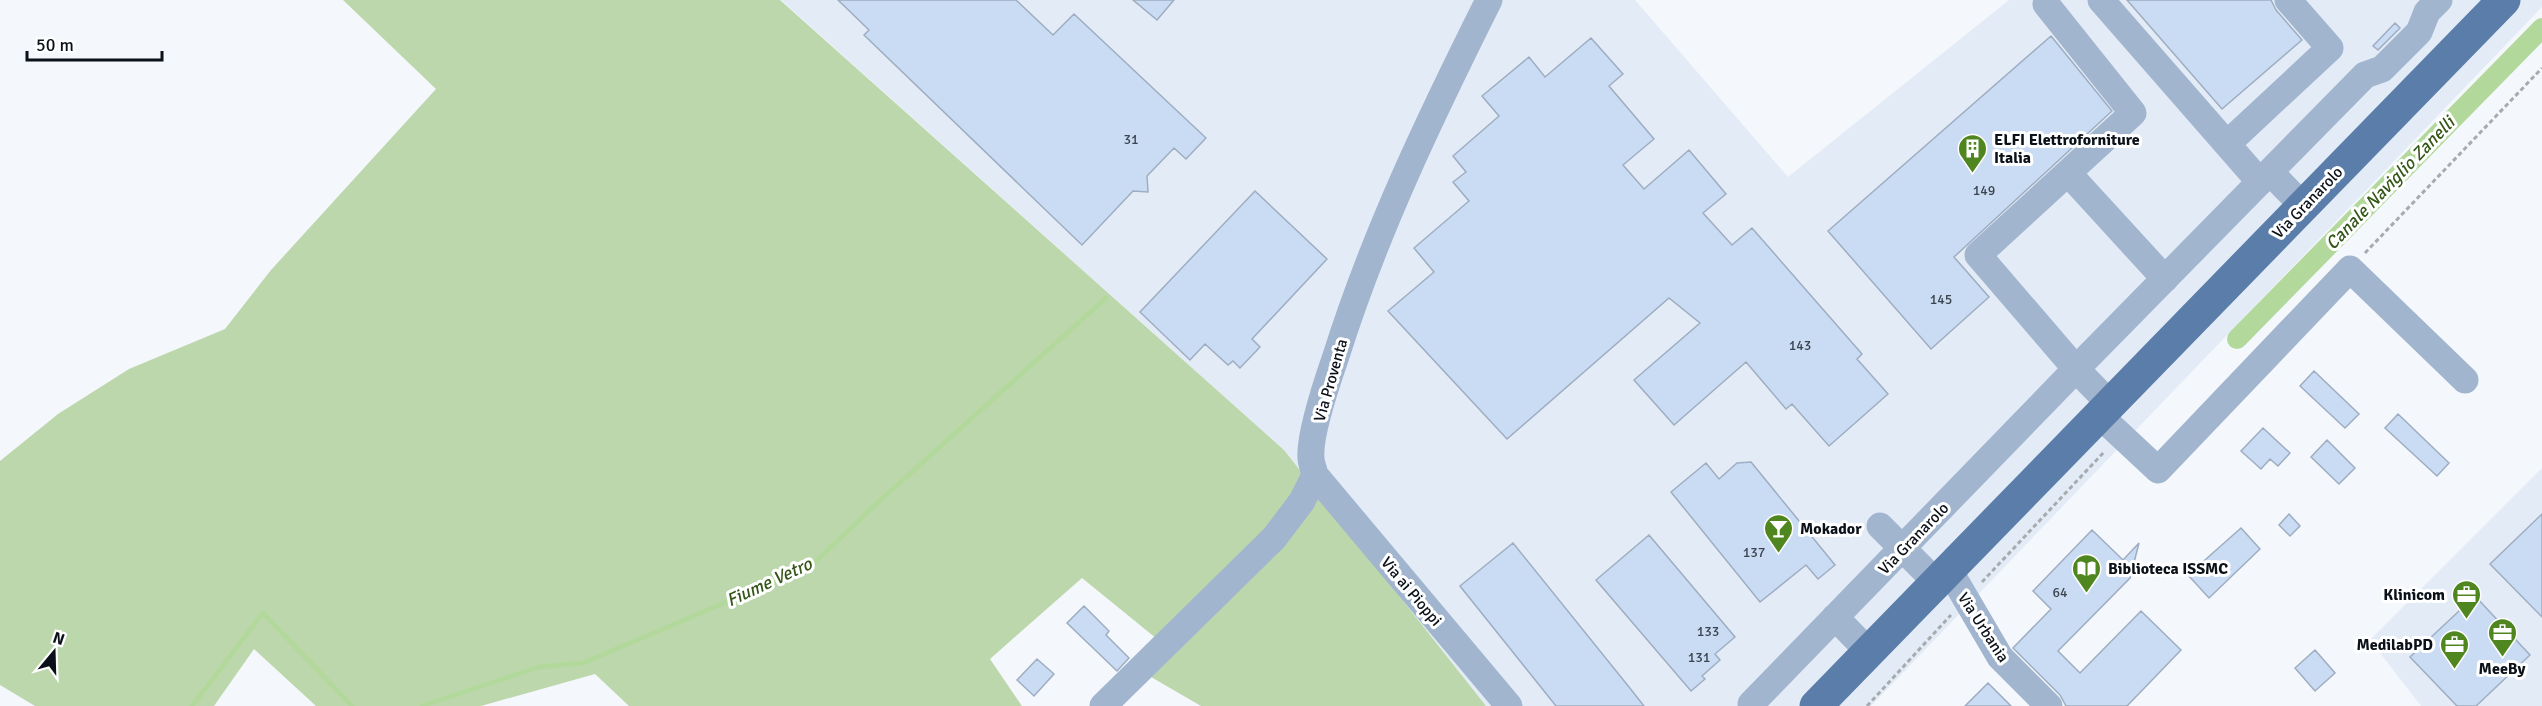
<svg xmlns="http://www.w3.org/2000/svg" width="2542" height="706" viewBox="0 0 2542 706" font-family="Signika,sans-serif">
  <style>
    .built { fill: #e3ecf6 }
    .green { fill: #bdd7ad }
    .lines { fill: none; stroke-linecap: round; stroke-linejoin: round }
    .stream { stroke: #b2d99b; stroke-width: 5 }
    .canal { stroke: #b2d99b; stroke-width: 20 }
    .building { fill: #cadcf3; stroke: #9eadc1; stroke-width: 1.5 }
    .path { stroke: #a7abb0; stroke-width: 3; stroke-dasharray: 4.5 3; stroke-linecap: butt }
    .minor { stroke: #a2b5cf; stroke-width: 27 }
    .major { stroke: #5b7daa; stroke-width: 33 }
    .labels { text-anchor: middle; stroke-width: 6; stroke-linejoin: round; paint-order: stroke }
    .number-label { font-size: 14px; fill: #3b444f }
    .poi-label { font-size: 16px; font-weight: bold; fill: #0b1118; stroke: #fff; text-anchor: start }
    .street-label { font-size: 16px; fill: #0b1118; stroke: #fff }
    .water-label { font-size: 18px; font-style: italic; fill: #345718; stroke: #fff }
  </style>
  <rect width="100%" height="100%" fill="#f4f7fb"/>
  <!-- built -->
  <path class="built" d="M781 0H1635L1788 177 2009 0H2542V7L1871 706H1486L1284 450Z
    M2542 468V706H2421L2370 640Z"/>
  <!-- green -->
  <path class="green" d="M343 0H780L1284 450 1486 706H1201L1151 677 1173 652 1082 578 990 659 1022 706H629L595 674 481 706H316L254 649 214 706H35L0 685V461L58 414 129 369 225 329 271 270 436 89Z"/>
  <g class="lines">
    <!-- stream -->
    <path class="stream" d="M192 706 263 613 352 706
      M422 706 539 667 583 663 811 566 875 505 1106 298"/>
    <!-- canal -->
    <path class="canal" d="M2237 339 2542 28"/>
  </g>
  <!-- building -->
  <path class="building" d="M838 0H1016L1053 35 1074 14 1206 138 1186 159 1174 148 1147 176 1148 192 1133 191 1082 245 864 35 869 30Z
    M1133 0H1174L1157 20Z
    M2127 0H2271L2276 10 2302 40 2222 109Z
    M2395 23 2400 28 2378 50 2373 46Z
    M2051 36 2112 111 1954 257 1989 297 1931 349 1828 231Z
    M1591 38 1623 74 1609 86 1654 139 1623 165 1644 189 1689 150 1726 194 1703 213 1732 245 1752 228 1862 354 1857 359 1888 394 1829 446 1792 404 1786 409 1746 362 1674 425 1634 380 1700 323 1669 298 1507 439 1388 311 1434 272 1414 248 1469 201 1453 182 1466 172 1453 156 1499 116 1482 96 1529 57 1545 77Z
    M1255 191 1327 259 1252 339 1260 347 1240 368 1233 361 1228 365 1205 344 1190 360 1140 312Z
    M2314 371 2359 414 2345 428 2300 386Z
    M2398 414 2449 463 2437 476 2385 428Z
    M2263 428 2290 453 2278 466 2270 459 2261 469 2241 451Z
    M2327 440 2355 468 2339 484 2311 457Z
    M1751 462 1835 565 1818 579 1806 565 1760 602 1671 492 1706 463 1719 479 1737 463Z
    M2289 514 2300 526 2290 536 2279 525Z
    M2542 514V617L2490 564Z
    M2241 528 2260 549 2209 598 2188 575Z
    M2092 530 2123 560 2139 543 2130 578 2058 651 2080 673 2141 611 2181 650 2127 706H2066L2060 695 2013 648 2051 609 2033 591Z
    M1649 535 1735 637 1715 654 1720 660 1702 676 1705 679 1691 691 1596 580Z
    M1513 543 1629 687 1644 706H1556L1460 586Z
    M2475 596 2530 655 2476 706H2457L2410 657Z
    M1084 606 1109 631 1106 635 1129 658 1117 671 1067 623Z
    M2315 650 2335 673 2315 691 2295 668Z
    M1037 659 1054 674 1034 696 1017 680Z
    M1988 683 2011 706H1965Z"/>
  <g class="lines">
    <!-- path -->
    <path class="path" d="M2365 253 2542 68
      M1982 582 2105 451
      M1867 706 1951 615"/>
    <!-- minor -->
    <path class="minor" d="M2101 0 2260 182
      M2046 4 2133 113 1978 255 2076 369 2365 75 2382 69 2419 32 2427 12 2439 0
      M2227 144 2330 48 2288 0
      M2270 172 2303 206
      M2068 173 2165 279
      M2099 415 2158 470 2350 269 2465 380
      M1315 475 1509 706
      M1880 526 1937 583
      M1949 570 2000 657 2049 706
      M1835 617 1869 652
      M1103 706 1274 538 1302 501 1315 475C1314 470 1311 463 1311 458 1309 436 1328 379 1336 356 1375 232 1431 116 1489 0
      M1752 706 1751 704 2076 369 2110 404"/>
    <!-- major -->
    <path class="major" d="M1816 706 2504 0"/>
  </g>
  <!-- icons -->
  <defs>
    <symbol id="building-pin" viewBox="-11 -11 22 30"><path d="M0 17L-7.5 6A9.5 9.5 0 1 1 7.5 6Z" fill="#4f861f" stroke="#fff"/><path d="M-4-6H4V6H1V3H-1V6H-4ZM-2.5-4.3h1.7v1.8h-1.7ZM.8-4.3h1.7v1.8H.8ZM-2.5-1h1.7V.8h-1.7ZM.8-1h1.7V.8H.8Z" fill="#fff"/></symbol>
    <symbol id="bar-pin" viewBox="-11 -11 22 30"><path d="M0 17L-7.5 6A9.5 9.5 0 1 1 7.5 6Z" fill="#4f861f" stroke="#fff"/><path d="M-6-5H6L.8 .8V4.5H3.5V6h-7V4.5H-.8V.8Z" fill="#fff"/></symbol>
    <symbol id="library-pin" viewBox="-11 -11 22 30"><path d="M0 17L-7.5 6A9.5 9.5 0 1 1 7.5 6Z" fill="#4f861f" stroke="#fff"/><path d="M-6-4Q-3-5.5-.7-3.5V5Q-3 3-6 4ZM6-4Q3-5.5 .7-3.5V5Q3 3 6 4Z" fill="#fff"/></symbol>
    <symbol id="office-pin" viewBox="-11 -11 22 30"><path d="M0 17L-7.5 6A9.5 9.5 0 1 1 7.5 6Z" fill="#4f861f" stroke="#fff"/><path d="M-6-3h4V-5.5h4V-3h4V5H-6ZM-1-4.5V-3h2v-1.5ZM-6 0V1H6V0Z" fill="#fff"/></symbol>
  </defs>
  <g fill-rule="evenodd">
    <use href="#building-pin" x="1956" y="132" width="33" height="45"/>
    <use href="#bar-pin" x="1762" y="512" width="33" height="45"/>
    <use href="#library-pin" x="2070" y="552" width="33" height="45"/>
    <use href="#office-pin" x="2450" y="578" width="33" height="45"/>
    <use href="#office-pin" x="2486" y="616" width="33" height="45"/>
    <use href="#office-pin" x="2438" y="628" width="33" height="45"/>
  </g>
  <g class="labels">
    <!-- number labels -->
    <g class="number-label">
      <text x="1131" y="144">31</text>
      <text x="1984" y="195">149</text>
      <text x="1941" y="304">145</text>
      <text x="1800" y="350">143</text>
      <text x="1754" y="557">137</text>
      <text x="2060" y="597">64</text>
      <text x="1708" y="636">133</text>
      <text x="1699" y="662">131</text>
    </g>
    <!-- poi labels -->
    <g class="poi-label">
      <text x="1994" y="145">ELFI Elettroforniture<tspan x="1994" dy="18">Italia</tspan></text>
      <text x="1800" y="534">Mokador</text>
      <text x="2108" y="574">Biblioteca ISSMC</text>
      <text x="2445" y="600" text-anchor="end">Klinicom</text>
      <text x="2433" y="650" text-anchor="end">MedilabPD</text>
      <text x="2502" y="674" text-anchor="middle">MeeBy</text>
    </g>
    <!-- street labels -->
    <g class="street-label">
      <text transform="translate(2307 202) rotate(-46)" y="6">Via Granarolo</text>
      <text transform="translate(1330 380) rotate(-74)" y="6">Via Proventa</text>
      <text transform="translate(1913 538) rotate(-46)" y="6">Via Granarolo</text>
      <text transform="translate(1412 591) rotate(50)" y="6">Via ai Pioppi</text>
      <text transform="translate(1984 627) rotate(57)" y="6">Via Urbania</text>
    </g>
    <!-- water labels -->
    <g class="water-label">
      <text transform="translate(2390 183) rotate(-46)" y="6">Canale Naviglio Zanelli</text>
      <text transform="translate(769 582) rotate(-25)" y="6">Fiume Vetro</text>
    </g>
  </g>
  <!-- north arrow -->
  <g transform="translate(54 652) rotate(19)" stroke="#ffffff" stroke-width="4.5" paint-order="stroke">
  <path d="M0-4.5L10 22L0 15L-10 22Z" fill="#0b1118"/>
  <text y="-9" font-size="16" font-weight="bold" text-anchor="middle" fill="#0b1118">N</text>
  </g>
  <!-- scale -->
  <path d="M27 51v9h135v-9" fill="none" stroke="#0b1118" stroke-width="3"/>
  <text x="36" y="51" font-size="18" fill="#0b1118" stroke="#ffffff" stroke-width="4.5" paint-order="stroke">50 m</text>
</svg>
